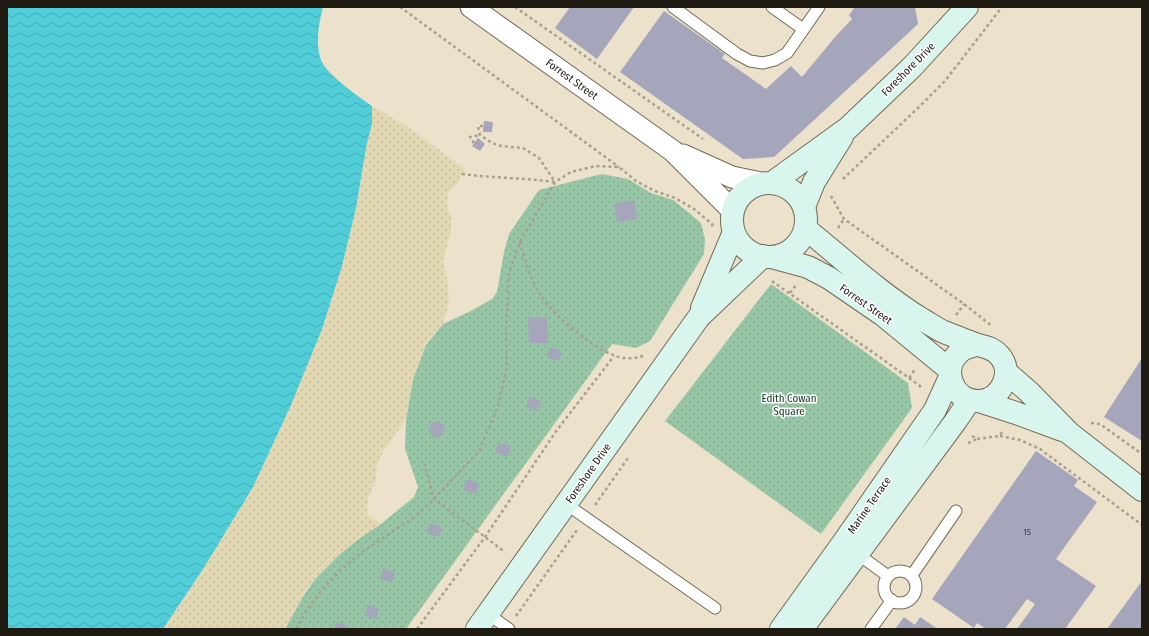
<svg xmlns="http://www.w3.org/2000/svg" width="1149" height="636" viewBox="0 0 1149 636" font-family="'Fira Sans Condensed',sans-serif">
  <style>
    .green { fill: url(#green-dots) }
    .sand { fill: url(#sand-dots) }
    .water { fill: url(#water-waves) }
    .building { fill: #a5a5bb }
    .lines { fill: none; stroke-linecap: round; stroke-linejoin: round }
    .lane-casing { stroke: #746a56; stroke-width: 13 }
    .street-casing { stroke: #746a56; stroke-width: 23 }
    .secondary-casing { stroke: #746a56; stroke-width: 24 }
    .path { stroke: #a8a08e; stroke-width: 2.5; stroke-dasharray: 3 3; stroke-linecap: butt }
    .lane { stroke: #fff; stroke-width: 11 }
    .street { stroke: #fff; stroke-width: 21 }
    .secondary { stroke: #d8f6ee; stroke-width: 22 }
    .labels { text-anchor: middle; stroke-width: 3; stroke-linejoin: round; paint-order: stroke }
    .number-label { font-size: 9px; fill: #403e3d }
    .street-label { font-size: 11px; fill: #1f1b13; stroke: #fff }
    .park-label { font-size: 11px; fill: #123621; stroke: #fff }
  </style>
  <defs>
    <pattern id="green-dots" width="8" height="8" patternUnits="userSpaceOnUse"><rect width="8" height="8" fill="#96c6a6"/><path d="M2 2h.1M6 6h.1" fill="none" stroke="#81aa8e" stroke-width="1.8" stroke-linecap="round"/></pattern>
    <pattern id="sand-dots" width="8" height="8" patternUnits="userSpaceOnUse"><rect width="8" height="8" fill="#e2d9b4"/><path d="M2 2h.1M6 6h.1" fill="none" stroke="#c1ba9a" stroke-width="1.8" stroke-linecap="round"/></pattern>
    <pattern id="water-waves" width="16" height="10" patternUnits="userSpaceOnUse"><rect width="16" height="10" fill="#50cdd7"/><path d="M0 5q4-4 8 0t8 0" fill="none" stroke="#45afb8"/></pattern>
  </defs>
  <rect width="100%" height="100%" fill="#ece1cb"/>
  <!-- green -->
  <path class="green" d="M602 174 628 179 651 193 673 200 688 212 701 223 705 239 704 254 650 341 636 348 612 344 406 629H285L302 598 316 578 340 554 358 539 381 524 414 497 418 487 405 449 406 419 413 379 426 345 443 324 469 312 492 299 497 292 504 252 509 234 539 190Z
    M771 284 908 383 912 408 821 534 665 421Z"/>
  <!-- sand -->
  <path class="sand" d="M372 106 411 129 465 169 457 184 448 192 447 207 451 216V230L443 262 447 278 449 298 447 311 443 324 426 345 413 379 406 419 383 452 377 465 376 480 368 499 367 514 381 524C358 539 333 557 315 579 303 594 295 612 285 629H163L205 566 253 487 291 405 322 329 342 266 356 208 366 148 372 123Z"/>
  <!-- water -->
  <path class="water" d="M7 7H323C319 22 315 44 321 60 326 74 359 97 372 106V123L366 148 356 208 342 266 322 329 291 405 253 487 205 566 163 629H7Z"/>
  <!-- building -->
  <path class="building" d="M570 7H634L597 59 555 28Z
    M855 7H915L918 24 774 157 743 159 620 72 664 11 725 54 722 58 766 89 791 66 802 77 835 37 852 19 849 15Z
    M484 121 493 122 492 132H483Z
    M478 138 485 144 480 151 472 146Z
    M634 200 637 219 617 222 614 204Z
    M528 317H547L548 343H529Z
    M550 347 562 351 559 361 547 357Z
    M1142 358V441L1104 417Z
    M529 397 541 401 538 411 526 407Z
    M439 421 445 426 442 435 434 438 428 431 431 423Z
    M499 442 511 446 507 457 495 452Z
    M1036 451 1078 480 1074 486 1097 502 1056 559 1096 586 1065 629H1017L1035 604 1027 599 1005 629H986L977 623 974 628 932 599Z
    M467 479 479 483 476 494 463 490Z
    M430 523 442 527 439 537 427 533Z
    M383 568 395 572 392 582 380 579Z
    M1142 581V629H1107Z
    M368 605 379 609 376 619 364 615Z
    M904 617 915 625 920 617 938 629H895Z
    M337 622 349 626 348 629H334Z"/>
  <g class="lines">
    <defs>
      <path id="lane" d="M673 7 737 54 750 61 763 63 775 60 787 53 819 7
        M772 7 803 29
        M566 504 715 608
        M855 552 888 576
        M884 587a16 16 0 1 1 32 0a16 16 0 1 1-32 0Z
        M912 575 956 511
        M488 614 509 629
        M871 629 892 600"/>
      <path id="street" d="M471 7 673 151 733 211
        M683 155 732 177 761 183"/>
      <path id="secondary" d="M772 183 848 128 912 67 967 7
        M732 220a37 37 0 1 1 74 0a37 37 0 1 1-74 0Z
        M804 207 814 182 842 137
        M806 229C843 259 882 295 923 320 930 324 937 329 944 332 954 336 965 340 975 344 984 347 992 347 999 355 1015 372 1001 401 978 401 952 401 940 367 961 351 966 347 972 346 978 345
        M771 257 808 267 829 278 883 315 950 370
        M702 308 734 232
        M1006 372 1029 392 1069 433 1142 490
        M979 401 1016 413 1062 430
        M477 629 699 317 763 256
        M781 629 843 543 935 410 950 377
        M802 629 955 422 970 400"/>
    </defs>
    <!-- lane casing -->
    <use href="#lane" class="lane-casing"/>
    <!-- street casing -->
    <use href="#street" class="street-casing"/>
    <!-- secondary casing -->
    <use href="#secondary" class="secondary-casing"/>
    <!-- path -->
    <path class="path" d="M400 7 619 167
      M515 7 703 139
      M483 126H478L480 135 492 143 501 146 523 148 539 158 555 182
      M474 143 470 137 480 135
      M462 174C493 178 524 178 555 182
      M843 179 918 108 945 81 1002 7
      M831 196 844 219 964 304 992 326
      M838 228 844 219
      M520 242C524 258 531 282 541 296 555 316 599 355 624 358 631 359 638 358 645 355
      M772 281 909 378 916 368
      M790 293 796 285
      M956 315 964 304
      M909 378 920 386V388
      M1091 423 1100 424 1142 454
      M972 436 977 439 999 436 1003 431
      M1000 436 1020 440 1040 449 1142 525
      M968 443 977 439
      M424 463 434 499 505 552
      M595 505 628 458
      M516 616 577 530
      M296 629 305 613 321 591 343 568 365 550 417 515 434 499 479 451 498 406 507 367 506 334 509 273 520 242 555 182 571 172 596 166 619 167 636 181 655 191 675 198 694 209 712 224 713 227
      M417 629 485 537 557 430 614 356"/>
    <!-- lane -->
    <use href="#lane" class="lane"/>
    <!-- street -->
    <use href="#street" class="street"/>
    <!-- secondary -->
    <use href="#secondary" class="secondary"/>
  </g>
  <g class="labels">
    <!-- number labels -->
    <g class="number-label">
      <text x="1027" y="535">15</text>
    </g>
    <!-- street labels -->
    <g class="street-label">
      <text transform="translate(908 69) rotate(-45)" y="4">Foreshore Drive</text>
      <text transform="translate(572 79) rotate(36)" y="4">Forrest Street</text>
      <text transform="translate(866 304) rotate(35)" y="4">Forrest Street</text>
      <text transform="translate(588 473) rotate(-55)" y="4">Foreshore Drive</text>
      <text transform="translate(869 505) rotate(-55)" y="4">Marine Terrace</text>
    </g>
    <!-- park labels -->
    <g class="park-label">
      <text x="789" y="402">Edith Cowan<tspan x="789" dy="13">Square</tspan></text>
    </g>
  </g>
  <!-- border -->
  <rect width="1149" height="636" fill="none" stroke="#1f1b13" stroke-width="16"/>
</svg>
